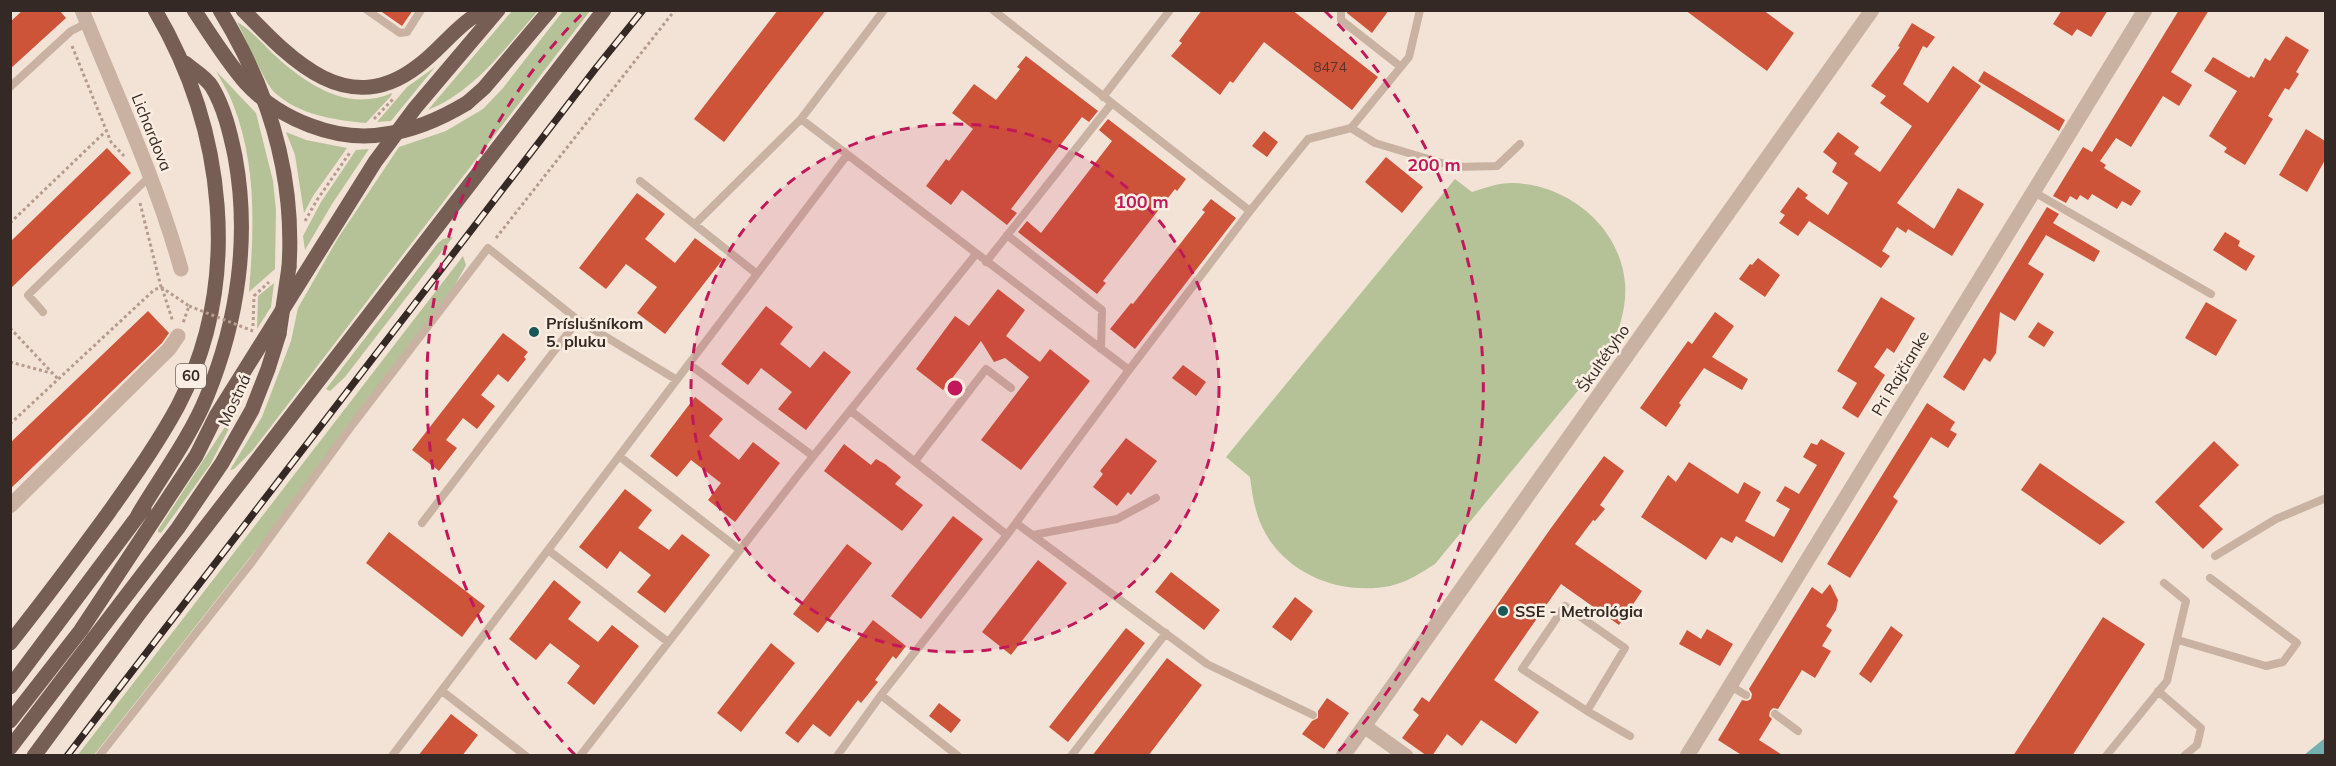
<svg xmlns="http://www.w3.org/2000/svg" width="2336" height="766" viewBox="0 0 2336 766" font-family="Mulish,sans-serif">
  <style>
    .green { fill: #b5c196 }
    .water { fill: #74b0af }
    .building { fill: #cd5439 }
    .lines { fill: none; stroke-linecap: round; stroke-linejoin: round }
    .path { stroke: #b69b8c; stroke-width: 3; stroke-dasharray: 3 3; stroke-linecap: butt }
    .lane { stroke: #cab2a2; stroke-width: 8 }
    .street { stroke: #cab2a2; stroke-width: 15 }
    .primary { stroke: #775e55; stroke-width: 15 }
    .rail-casing { stroke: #342925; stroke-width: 7 }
    .rail { stroke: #faeee2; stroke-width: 4.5; stroke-dasharray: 14; stroke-linecap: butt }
    .path-bridge { stroke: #b69b8c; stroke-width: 3; stroke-dasharray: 3 3; stroke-linecap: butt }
    .primary-bridge { stroke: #775e55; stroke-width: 15 }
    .ring { fill: none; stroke: #c2185b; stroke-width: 3; stroke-dasharray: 10 8 }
    .poi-dot { fill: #185858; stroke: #faeee2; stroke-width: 2 }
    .labels { text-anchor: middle; stroke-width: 5; stroke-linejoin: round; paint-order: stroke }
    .number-label { font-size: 14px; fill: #5a342a }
    .shield { fill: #faeee2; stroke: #6f645e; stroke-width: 1.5 }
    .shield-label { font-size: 15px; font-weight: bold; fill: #342925 }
    .street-label { font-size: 16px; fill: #342925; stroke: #faeee2 }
    .poi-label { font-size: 16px; font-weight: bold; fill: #342925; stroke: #faeee2; text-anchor: start }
    .centre { fill: #c2185b; stroke: #faeee2; stroke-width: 3 }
    .ring-label { font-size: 18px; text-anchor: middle; font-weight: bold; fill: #c2185b; stroke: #faeee2; stroke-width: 5; stroke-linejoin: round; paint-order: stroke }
  </style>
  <rect width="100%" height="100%" fill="#f2e3d6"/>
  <!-- green -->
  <path class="green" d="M512 11H538C505 48 475 91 428 110Z
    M563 11H590L252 451 234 469 230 470 262 417 291 341 298 308 338 238 399 147 446 131 483 109 503 88Z
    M237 22C251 30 261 42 272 53 305 83 346 113 392 93L391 96 366 123C334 120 299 115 274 92 265 83 245 37 237 22Z
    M435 67 391 121 377 122 407 87Z
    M216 71 256 113 273 181 276 210 275 269 249 292C254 229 257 165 233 104 229 93 222 82 216 71Z
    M286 132 306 140 347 148 313 196 304 213 295 155Z
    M369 149 332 204 305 250 303 236 321 202 356 150Z
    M1455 179 1472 192C1484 188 1498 183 1512 183 1567 184 1620 226 1625 283 1627 307 1619 331 1609 353L1435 564C1421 573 1407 582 1390 586 1338 596 1281 573 1260 522 1254 507 1252 493 1250 477L1226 457Z
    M453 237 345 377 330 391 326 389 438 243 443 239Z
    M463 256 466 265 455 285 278 522 94 755 77 756Z
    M274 283 271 307 257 329 258 296Z
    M234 413 236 415 210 465 161 533 158 532V530Z"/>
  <!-- water -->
  <path class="water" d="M2325 738V755H2304Z"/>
  <!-- building -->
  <path class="building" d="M23 10H59L66 18 10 69V22Z
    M379 10H413L402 26Z
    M778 10H826L724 142 694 119Z
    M1202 10H1292L1378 77 1352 110 1264 42 1233 83 1230 81 1220 95 1171 56 1182 43 1179 41Z
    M1347 10H1389L1372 33 1347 13Z
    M1685 10H1763L1794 33 1767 71Z
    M2062 10H2108L2091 37 2077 29 2072 36 2053 24Z
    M2179 10H2209L2171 72 2192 85 2179 106 2163 96 2131 147 2116 138 2100 161 2106 165 2104 168 2141 191 2131 206 2122 201 2117 209 2092 194 2088 200 2080 195 2077 200 2070 196 2066 203 2053 196 2083 147 2092 152Z
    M1912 23 1935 37 1927 48 1923 46 1903 84 1928 103 1953 66 1981 86 1897 203 1934 229 1958 188 1984 204 1952 256 1908 229 1906 233 1897 227 1882 251 1890 256 1881 268 1809 221 1798 236 1779 223 1785 215 1780 212 1798 187 1808 195 1805 198 1828 215 1848 183 1832 172 1837 163 1823 152 1838 132 1859 147 1854 154 1880 172 1912 126 1880 103 1886 96 1871 86 1900 47 1898 46Z
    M2286 36 2309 50 2296 72 2299 74 2289 90 2285 88 2268 116 2273 119 2245 165 2224 152 2227 148 2209 136 2237 91 2204 71 2213 57 2249 78 2251 76 2254 78 2265 58 2270 61Z
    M1026 56 1098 111 1089 122 1082 117 1011 209 1017 213 1007 225 962 190 951 205 926 186 946 159 949 161 973 129 952 113 974 84 996 100 1020 69 1017 67Z
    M1984 71 2065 120 2059 131 1978 81Z
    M1108 119 1186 179 1177 191 1175 189 1103 281 1106 283 1097 294 1018 232 1027 221 1041 233 1112 141 1099 130Z
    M2306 129 2325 141V160L2307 192 2279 175Z
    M1264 131 1278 142 1267 157 1252 146Z
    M107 148 131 173 10 289V242Z
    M1386 157 1423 187 1402 213 1365 182Z
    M637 193 665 214 645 239 675 263 695 238 723 259 665 334 637 313 657 287 626 264 606 289 579 268Z
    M1211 199 1236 218 1135 349 1110 329 1131 303 1133 304 1205 212 1202 210Z
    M2047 207 2059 214 2053 223 2100 251 2094 262 2046 235 2028 264 2044 274 2015 321 2000 312 1996 353 1990 362 1984 358 1964 391 1943 377Z
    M2225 232 2240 241 2238 246 2255 256 2246 271 2213 250Z
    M1758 258 1780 275 1765 297 1739 279 1750 264 1752 265Z
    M998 289 1025 310 1006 336 1040 362 1050 349 1090 381 1021 470 981 440 1029 377 1005 358 994 362 981 341 943 390 916 369 955 316 969 326Z
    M1881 297 1915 318 1894 353 1887 348 1874 367 1885 375 1858 418 1842 408 1857 383 1837 371Z
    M2206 302 2237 320 2216 356 2185 338Z
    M766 306 793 327 780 344 810 368 824 351 851 372 806 430 778 409 792 392 761 368 748 385 721 364Z
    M148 311 169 333 162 343 10 489V443Z
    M1715 312 1734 326 1712 357 1748 379 1742 390 1704 368 1679 403 1681 405 1666 427 1640 408 1688 341 1692 344Z
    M2038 322 2054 332 2044 347 2028 337Z
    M503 333 528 352 524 357 526 359 508 382 498 374 481 395 495 406 477 429 463 418 446 440 457 448 439 471 412 450Z
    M1183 365 1206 382 1196 396 1172 378Z
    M695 397 723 419 709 436 739 460 753 442 780 463 735 522 708 500 721 483 691 460 677 477 650 456Z
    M1927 403 1955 422 1950 430 1957 434 1948 448 1931 437 1893 497 1898 501 1850 578 1827 564Z
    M1126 438 1157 461 1131 495 1128 492 1117 506 1093 487 1103 474 1100 471Z
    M1821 439 1845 453 1782 563 1736 536 1732 543 1721 537 1706 560 1641 517 1668 475 1676 482 1689 462 1738 494 1744 482 1761 492 1745 521 1774 537 1790 509 1776 501 1785 486 1799 494 1817 465 1803 457 1811 443 1817 445Z
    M2214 441 2239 465 2199 506 2223 529 2203 549 2155 502Z
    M844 444 871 465 876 459 885 464 901 477 895 484 923 505 902 531 824 471Z
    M1604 456 1624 471 1600 505 1605 509 1595 521 1593 520 1575 544 1642 591 1619 625 1561 584 1494 680 1539 712 1516 744 1481 720 1462 746 1447 734 1432 756H1427L1402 738 1419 715 1413 710 1422 697 1429 702 1551 528Z
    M2040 463 2125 522 2100 545 2021 490Z
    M625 489 652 510 638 528 669 550 682 534 710 555 665 613 637 592 651 575 620 551 607 569 579 547Z
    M953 516 983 539 921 619 891 596Z
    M389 532 485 606 462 637 366 563Z
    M847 544 872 563 818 633 793 614Z
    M1038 560 1067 583 1011 655 982 632Z
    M1171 572 1220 610 1204 630 1155 592Z
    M554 580 581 602 568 619 598 642 612 625 639 646 594 705 567 683 580 666 550 643 536 660 509 639Z
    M1830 584 1838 600 1836 610 1826 626 1832 630 1822 646 1831 651 1815 678 1802 670 1778 709 1773 708 1770 711 1769 716 1772 719 1759 740 1784 756H1743L1718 740 1742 700 1747 701 1751 699 1752 694 1749 689 1812 587 1822 594Z
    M1295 597 1313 611 1291 641 1272 627Z
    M2103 617 2145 644 2109 699 2072 756H2013Z
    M873 620 906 646 896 659 893 656 875 680 878 682 861 703 858 700 830 737 813 724 798 743 785 733Z
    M1891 626 1903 635 1871 683 1859 674Z
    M1126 628 1145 643 1068 742 1049 727Z
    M1707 629 1733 644 1720 666 1679 644 1687 630 1701 639Z
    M771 643 795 663 741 732 717 713Z
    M1167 658 1202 685 1148 756H1092Z
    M1327 698 1349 713 1324 749 1302 734 1312 721 1318 718V711Z
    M939 703 961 720 951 733 929 716Z
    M451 714 478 735 462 756H418Z"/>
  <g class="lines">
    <!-- path -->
    <path class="path" d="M72 46 111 142 124 156
      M374 119 394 98
      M305 221 317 200 351 151
      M10 223 107 130
      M496 238 675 10
      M161 287 189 306 183 323
      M162 288 173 322
      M253 326 254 296 269 282
      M10 328 58 379
      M10 362 51 373
      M10 424 154 290 161 287 140 203"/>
    <!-- lane -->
    <path class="lane" d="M367 10 400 33 407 32 421 10
      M993 10 1250 211
      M1341 10V20L1401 67
      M10 87 71 31 87 23
      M1103 97 1170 10
      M801 119 1129 370
      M1351 128 1375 143 1455 167 1497 166 1520 144
      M640 181 757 274
      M2032 191 2211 294
      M695 224 801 119 884 10
      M1007 235 1102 310 1101 349
      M986 262 1112 103
      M43 312 28 295 150 176
      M689 364 813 456
      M851 411 1007 535
      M619 456 740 550
      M915 461 986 369 1011 388
      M422 523 578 320
      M1016 523 1207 664 1313 715
      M1033 535 1117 519 1156 498
      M548 550 668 642
      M2215 556 2276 519 2326 498
      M2178 640 2266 666 2283 662 2297 643 2210 578
      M1730 686 1746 695
      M442 691 526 756
      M2158 691 2201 728 2197 745 2184 756
      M881 695 958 756
      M1587 711 1625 648 1565 606 1522 669 1587 711 1630 736
      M1775 714 1798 731
      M99 756 252 562 353 424 488 248 578 320 677 380
      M392 756 847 155
      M580 756 799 474 976 254
      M837 756 881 695 1007 535 1129 370 1250 211 1308 139 1351 128 1409 57 1420 10
      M1071 756 1166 633
      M2106 756 2167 681 2186 601 2164 583"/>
    <!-- street -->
    <path class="street" d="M82 10C117 96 156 180 181 269
      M10 506 169 349 178 336
      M1364 726 1406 756
      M1343 756 1872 10
      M1687 756 2145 10"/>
    <!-- primary -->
    <path class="primary" d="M220 10C269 90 295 174 289 267
      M243 10C292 61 348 120 418 66 437 52 451 33 470 19 476 15 484 13 491 10
      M467 103 484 88 550 10
      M138 515C160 478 191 436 207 396 238 320 250 237 235 156 230 132 224 107 212 87 206 77 193 70 185 63
      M10 643C44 600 77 556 109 512 133 478 158 443 178 406 243 281 225 129 155 10
      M10 687 144 508
      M10 721 81 630 196 456 216 416 375 162 415 108 498 10
      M10 748 178 528 222 463 252 410 268 369 279 334
      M34 756 141 611 604 10"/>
    <defs>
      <path id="rail" d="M67 756 596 68 643 10"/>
    </defs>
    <!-- rail casing -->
    <use href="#rail" class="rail-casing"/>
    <!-- rail -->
    <use href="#rail" class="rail"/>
    <!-- path-bridge -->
    <path class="path-bridge" d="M189 306 253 331"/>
    <!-- primary-bridge -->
    <path class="primary-bridge" d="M194 10C210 34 226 60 245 82 278 119 337 143 386 134 416 130 442 118 467 103
      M279 334 289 267"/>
  </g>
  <!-- distance rings -->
  <circle cx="955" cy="388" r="264" fill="#c2185b" fill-opacity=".12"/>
  <g class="ring">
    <circle cx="955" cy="388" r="264"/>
    <path d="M575 755A528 528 0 0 1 585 11M1325 11A528 528 0 0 1 1335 755"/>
  </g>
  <!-- markers -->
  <g class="poi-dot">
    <circle cx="534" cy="332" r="6"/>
    <circle cx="1503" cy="611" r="6"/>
  </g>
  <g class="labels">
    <!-- number labels -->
    <g class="number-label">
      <text x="1330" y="72">8474</text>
    </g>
    <!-- shield labels -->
    <rect class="shield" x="176" y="364" width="30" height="24" rx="4.5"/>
    <g class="shield-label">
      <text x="191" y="381">60</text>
    </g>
    <!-- street labels -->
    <g class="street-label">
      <text transform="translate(152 132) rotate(68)" y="6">Lichardova</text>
      <text transform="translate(1603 358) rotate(-55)" y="6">Škultétyho</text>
      <text transform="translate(1900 373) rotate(-59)" y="6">Pri Rajčianke</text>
      <text transform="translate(234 400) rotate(-65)" y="6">Mostná</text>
    </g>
    <!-- poi labels -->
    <g class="poi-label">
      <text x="546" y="329">Príslušníkom<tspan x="546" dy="18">5. pluku</tspan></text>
      <text x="1515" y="617">SSE - Metrológia</text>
    </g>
  </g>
  <circle cx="955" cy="388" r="9" class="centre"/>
  <g class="ring-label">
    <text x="1434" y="171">200 m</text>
    <text x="1142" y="208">100 m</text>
  </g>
  <!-- border -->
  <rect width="2336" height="766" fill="none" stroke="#342925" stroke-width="24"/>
</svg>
